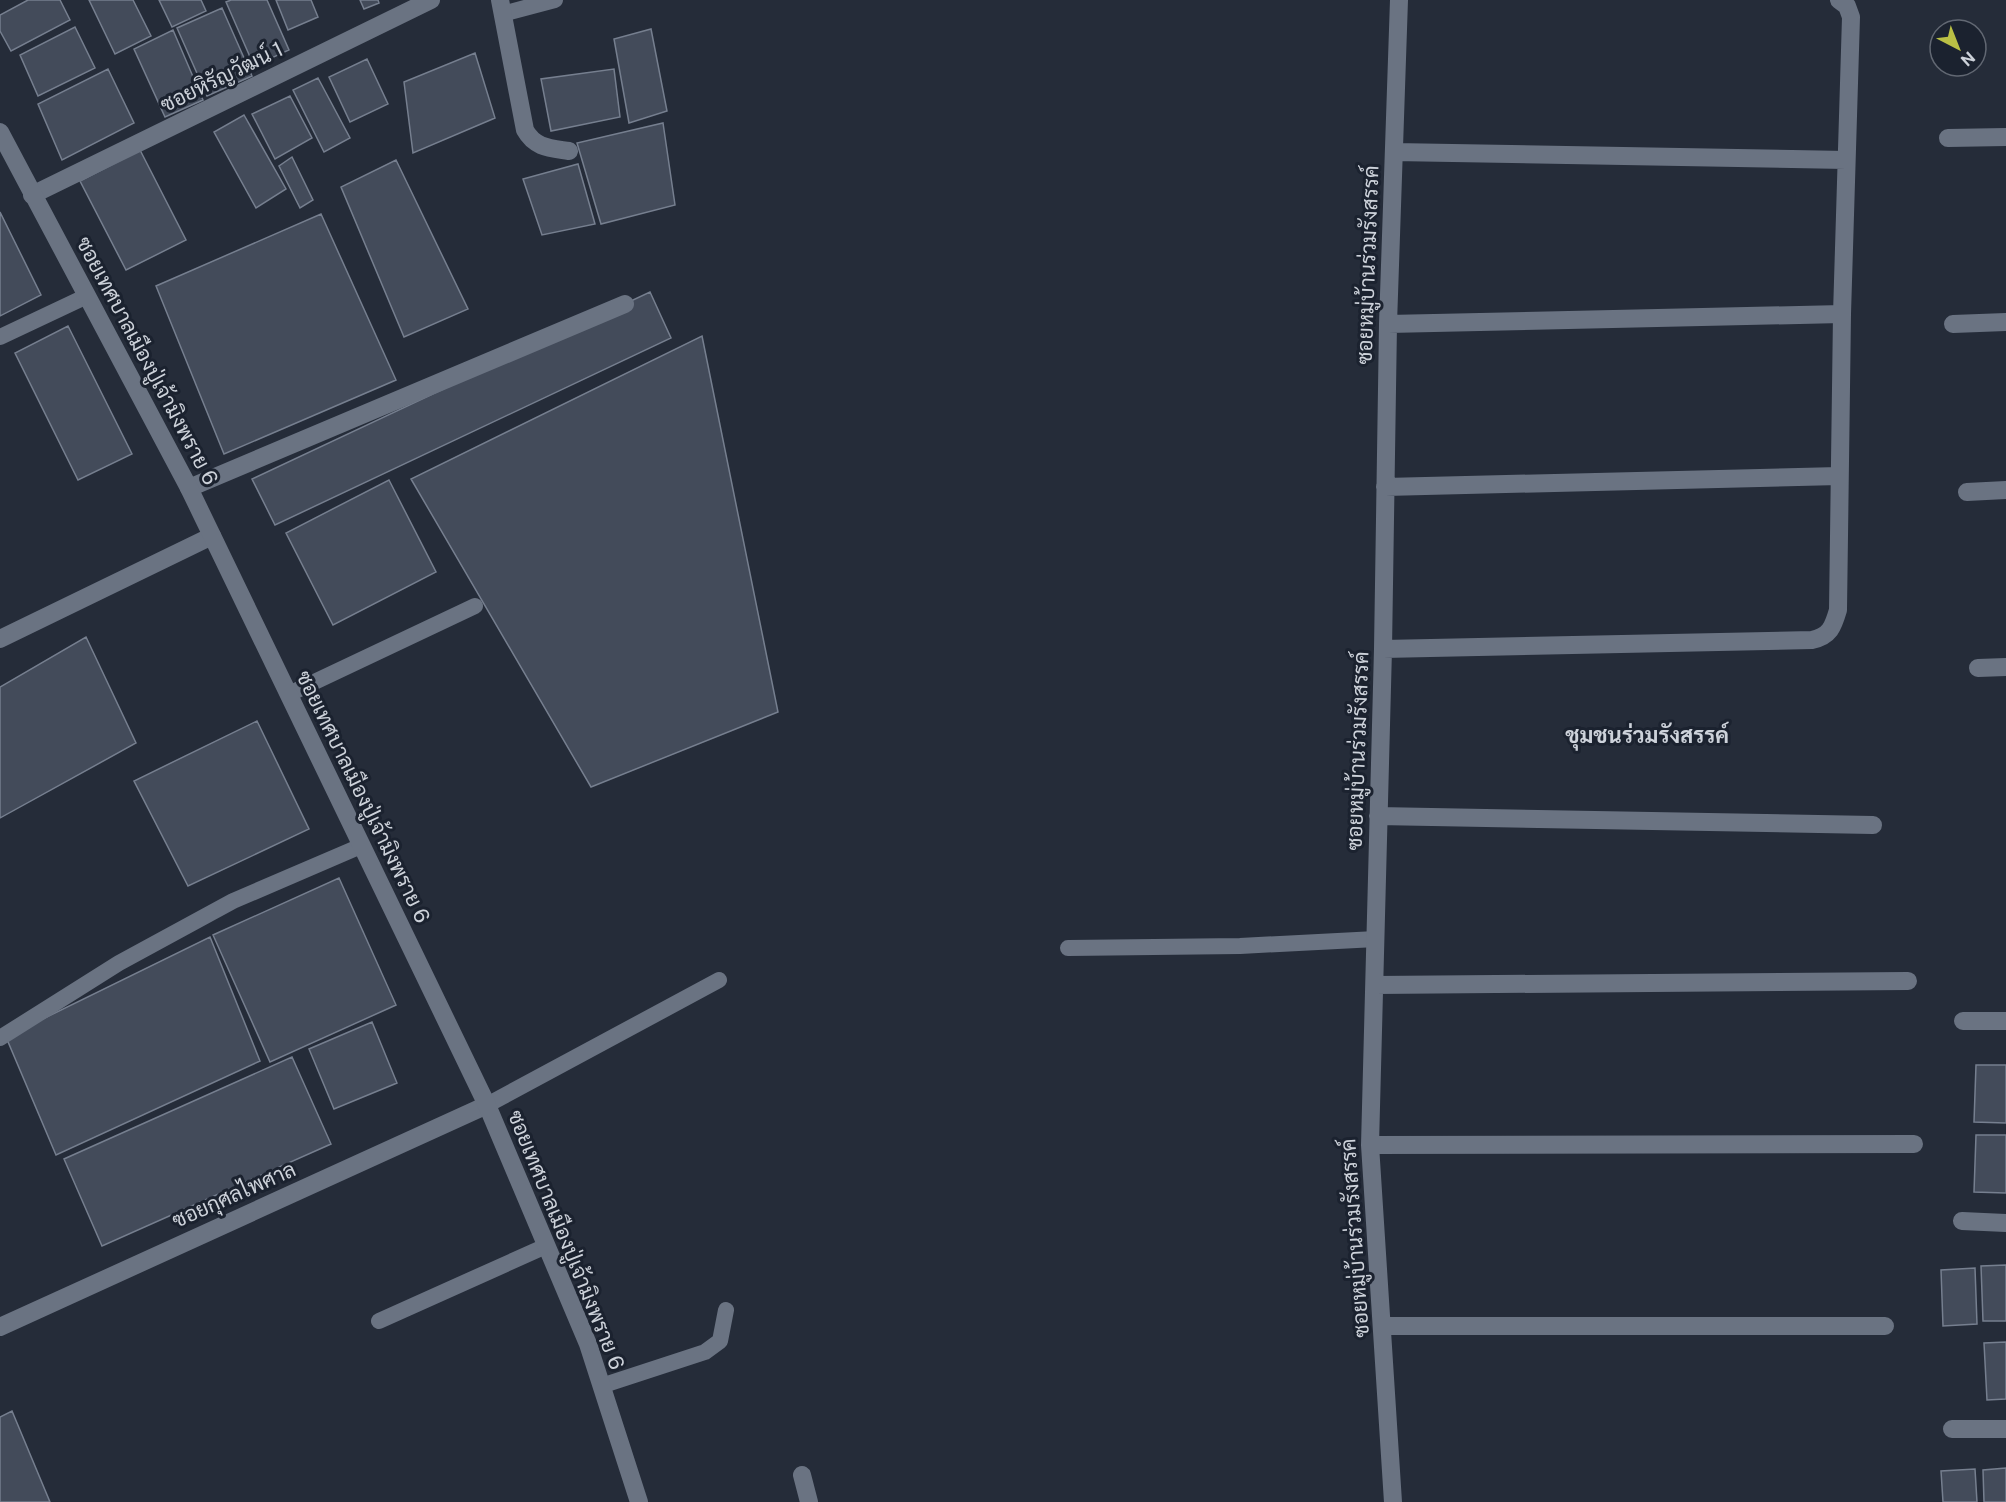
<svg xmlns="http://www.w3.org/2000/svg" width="2006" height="1502" viewBox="0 0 2006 1502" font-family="'Public Sans',Sarabun,sans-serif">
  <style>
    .building { fill: #434b5a; stroke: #767f8f; stroke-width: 1.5 }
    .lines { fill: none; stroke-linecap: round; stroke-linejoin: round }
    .service { stroke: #6a7382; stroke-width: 16 }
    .minor { stroke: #6a7382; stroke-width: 18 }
    .tertiary { stroke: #6a7382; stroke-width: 18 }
    .labels { text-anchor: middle; stroke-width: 6; stroke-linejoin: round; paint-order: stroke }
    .street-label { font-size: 21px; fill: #cdd2da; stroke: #1b222f }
    .neighbourhood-label { font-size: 22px; font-weight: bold; fill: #cdd2da; stroke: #1b222f }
  </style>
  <rect width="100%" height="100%" fill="#252c39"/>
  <!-- building -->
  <path class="building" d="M28 0H60L70 20 11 51 0 31V15Z
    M89 0H133L151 36 115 54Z
    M159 0H201L206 11 172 27Z
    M231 0H267L289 50 254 66 226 2Z
    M276 0H311L318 17 288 30Z
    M360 0H378L379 3 364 9Z
    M222 8 252 76 207 96 177 28Z
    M75 27 95 68 38 96 20 55Z
    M651 29 667 111 629 123 614 39Z
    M173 30 203 100 165 117 134 49Z
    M475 53 495 118 413 153 404 82Z
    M367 59 388 104 350 122 329 77Z
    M108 69 134 123 62 160 38 104Z
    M614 69 620 117 551 131 541 79Z
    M318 78 350 138 324 152 293 90Z
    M290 96 312 138 275 159 252 114Z
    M244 115 286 189 256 208 214 132Z
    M663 123 675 205 601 224 577 143Z
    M140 150 186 240 126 270 80 181Z
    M292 157 313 200 300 208 279 166Z
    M396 160 468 309 404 337 341 187Z
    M578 164 595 224 542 235 523 179Z
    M0 212 41 295 0 316Z
    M321 214 396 380 224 454 156 286Z
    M650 292 671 338 275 525 252 479Z
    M68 326 132 454 78 480 15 353Z
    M702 336 778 712 591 787 411 479Z
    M389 480 436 572 333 625 286 533Z
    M86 637 136 743 0 818V687Z
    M257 721 309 829 188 886 134 781Z
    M339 878 396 1005 270 1062 213 935Z
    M210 937 260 1061 56 1155 6 1037Z
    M372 1022 397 1083 334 1109 309 1049Z
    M292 1057 331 1144 102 1246 64 1159Z
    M1976 1065H2006V1123L1974 1122Z
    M1976 1135H2006V1193L1974 1192Z
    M2006 1265V1321H1983L1981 1266Z
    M1975 1268 1977 1324 1943 1326 1941 1270Z
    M2006 1342V1399L1987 1400 1984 1343Z
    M12 1411 50 1502H0V1417Z
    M2006 1468V1502H1984L1983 1470Z
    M1975 1469 1977 1502H1943L1941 1471Z"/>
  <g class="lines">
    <!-- service -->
    <path class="service" d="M502 14 555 0
      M0 337 87 296
      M289 694 475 606
      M1068 948 1240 946 1376 939
      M0 1038 119 963 233 901 361 846
      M487 1105 719 980
      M379 1321 546 1246
      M601 1386 705 1352 720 1341 726 1310"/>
    <!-- minor -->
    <path class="minor" d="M500 0 525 130C535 148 550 148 569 151
      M1948 138 2006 137
      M1394 152 1846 160
      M32 195 431 0
      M1388 324 1842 314
      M1953 324 2006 322
      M1385 487 1839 476
      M189 488 625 304
      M1967 492 2006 490
      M0 639 212 536
      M1383 649 1812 640C1830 636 1833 627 1838 610L1842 314 1851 17 1847 6 1839 0
      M1978 668 2006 667
      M1378 816 1873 825
      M1375 985 1908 981
      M1963 1021H2006
      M1370 1145 1914 1144
      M1962 1221 2006 1223
      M1384 1326H1885
      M0 1327 487 1105
      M1952 1429H2006
      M802 1475 809 1502
      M1393 1502 1370 1145 1383 649 1388 324 1399 0"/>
    <!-- tertiary -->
    <path class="tertiary" d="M0 132 189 488 487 1105 588 1344 639 1502"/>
  </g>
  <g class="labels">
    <!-- street labels -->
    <g class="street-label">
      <text transform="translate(222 77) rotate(-26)" y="7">ซอยหิรัญวัฒน์ 1</text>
      <text transform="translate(1368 265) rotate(-88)" y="7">ซอยหมู่บ้านร่วมรังสรรค์</text>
      <text transform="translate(147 361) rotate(62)" y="7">ซอยเทศบาลเมืองปู่เจ้ามิงพราย 6</text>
      <text transform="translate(1358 751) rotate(-88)" y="7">ซอยหมู่บ้านร่วมรังสรรค์</text>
      <text transform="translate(363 797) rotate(64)" y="7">ซอยเทศบาลเมืองปู่เจ้ามิงพราย 6</text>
      <text transform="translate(234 1195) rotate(-24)" y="7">ซอยกุศลไพศาล</text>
      <text transform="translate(1355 1238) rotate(-94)" y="7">ซอยหมู่บ้านร่วมรังสรรค์</text>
      <text transform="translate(566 1240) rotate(68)" y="7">ซอยเทศบาลเมืองปู่เจ้ามิงพราย 6</text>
    </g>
    <!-- neighbourhood labels -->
    <g class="neighbourhood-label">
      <text x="1647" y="743">ชุมชนร่วมรังสรรค์</text>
    </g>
  </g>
  <!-- north arrow -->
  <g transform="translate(1958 48) rotate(138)"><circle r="28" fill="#1b222f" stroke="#626873" stroke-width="1.5"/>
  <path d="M0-4.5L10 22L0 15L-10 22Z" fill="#bac045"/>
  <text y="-9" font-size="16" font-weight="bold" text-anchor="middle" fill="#cdd2da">N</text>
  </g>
</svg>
